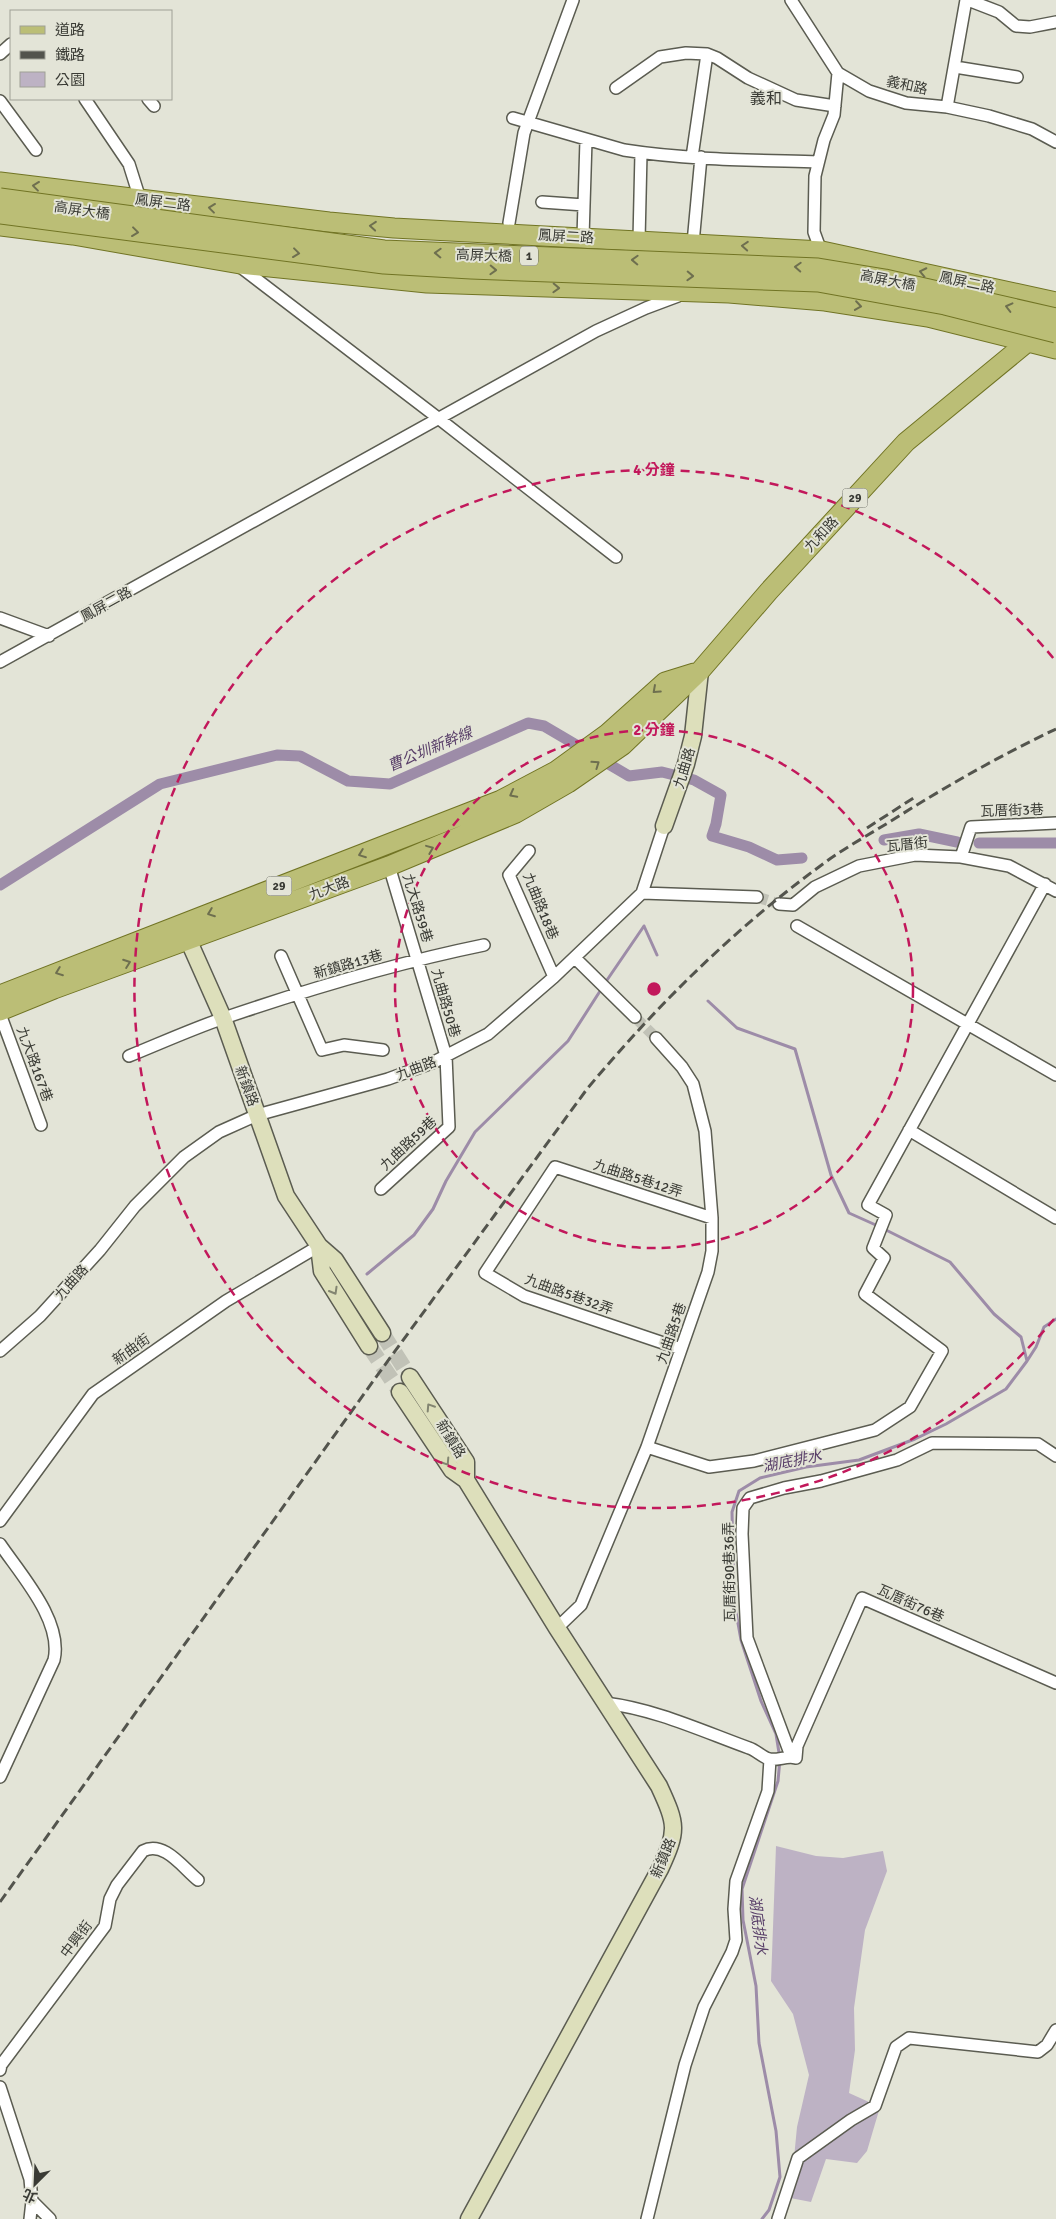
<svg xmlns="http://www.w3.org/2000/svg" width="1056" height="2219" viewBox="0 0 1056 2219" font-family="Signika,'Noto Sans TC',sans-serif">
  <style>
    .green { fill: #bdb2c4 }
    .lines { fill: none; stroke-linecap: round; stroke-linejoin: round }
    .stream { stroke: #9d8ca8; stroke-width: 3 }
    .canal { stroke: #9d8ca8; stroke-width: 11 }
    .street-tunnel { stroke: #c1c2b7; stroke-width: 11; stroke-dasharray: 11 5.5; stroke-linecap: butt }
    .secondary-tunnel { stroke: #c1c2b7; stroke-width: 16; stroke-dasharray: 16 8; stroke-linecap: butt }
    .street-casing { stroke: #5b5c51; stroke-width: 14 }
    .secondary-casing { stroke: #5b5c51; stroke-width: 19 }
    .primary-casing { stroke: #717424; stroke-width: 21 }
    .street { stroke: #fff; stroke-width: 11 }
    .secondary { stroke: #dddfbb; stroke-width: 16 }
    .primary { stroke: #bbbe76; stroke-width: 19 }
    .rail { stroke: #53544d; stroke-width: 3; stroke-dasharray: 10 5; stroke-linecap: butt }
    .primary-bridge-casing { stroke: #717424; stroke-width: 21; stroke-linecap: butt }
    .primary-bridge { stroke: #bbbe76; stroke-width: 19 }
    .oneway { stroke: #6e6f4f }
    .oneway2 { stroke: #838571 }
    .ring { fill: none; stroke: #c2185b; stroke-width: 2.5; stroke-dasharray: 9 6 }
    .labels { text-anchor: middle; stroke-width: 4; stroke-linejoin: round; paint-order: stroke }
    .shield { fill: #e3e4d7; stroke: #6d6e66; stroke-width: 1 }
    .shield-label { font-size: 12px; font-weight: bold; fill: #3a3b35 }
    .street-label { font-size: 14px; fill: #3a3b35; stroke: #e3e4d7 }
    .water-label { font-size: 15px; font-style: italic; fill: #593f69; stroke: #e3e4d7 }
    .quarter-label { font-size: 16px; fill: #3a3b35; stroke: #e3e4d7 }
    .centre { fill: #c2185b; stroke: #e3e4d7; stroke-width: 2.5 }
    .ring-label { font-size: 15px; text-anchor: middle; font-weight: bold; fill: #c2185b; stroke: #e3e4d7; stroke-width: 4; stroke-linejoin: round; paint-order: stroke }
  </style>
  <rect width="100%" height="100%" fill="#e3e4d7"/>
  <!-- green -->
  <path class="green" d="M776 1846 816 1856 843 1858 883 1851 887 1871 865 1930 854 2008 855 2050 849 2093 880 2107 867 2151 857 2163 826 2159 811 2202 780 2196 794 2158 797 2127 809 2075 793 2014 771 1981Z"/>
  <g class="lines">
    <!-- stream -->
    <path class="stream" d="M644 926 657 955
      M605 983 644 926
      M708 1001 737 1028 795 1049 831 1175 849 1213 878 1226
      M367 1274 414 1235 433 1209 446 1181 475 1132 568 1041 602 988
      M1027 1361 1036 1347 1044 1327 1056 1319
      M762 2219 769 2210 780 2177 776 2131 759 2043 756 1986 743 1920 742 1889 778 1781 780 1759 776 1734 761 1701 741 1640 734 1601 732 1512 739 1491 760 1478 806 1467 859 1460 915 1439 946 1424 1006 1389 1027 1361 1021 1337 994 1314 950 1262 884 1229"/>
    <!-- canal -->
    <path class="canal" d="M884 840 919 834 957 842
      M979 843H1056
      M0 885 160 784 277 755 300 756 348 781 390 784 528 723 544 726 629 776 662 772 694 780 721 795 716 824 712 836 749 847 777 860 802 858"/>
    <!-- street-tunnel -->
    <path class="street-tunnel" d="M757 897 779 904
      M635 1017 656 1038"/>
    <!-- secondary-tunnel -->
    <path class="secondary-tunnel" d="M382 1333 410 1377
      M369 1346 400 1392"/>
    <defs>
      <path id="street" d="M791 0 838 73 869 91 906 103 947 107 989 116 1032 129 1056 142
        M968 0 999 12 1016 26 1030 27 1056 22
        M0 54 11 44
        M955 67 1017 77
        M616 88 660 57 686 53 707 54 717 58 748 78 796 100 835 106
        M85 99 129 164 140 199
        M148 99 154 106
        M0 101 36 150
        M947 107 966 0
        M513 118 624 150C688 160 754 160 818 162
        M692 157 707 54
        M542 202 584 205
        M509 223 524 133 573 0
        M583 237 586 140
        M639 240 641 153
        M693 243 701 157
        M822 254 814 232 815 176 824 140 834 115 838 73
        M240 264 243 269 438 418 616 557
        M0 618 49 636
        M0 662 596 331 646 308 678 296
        M529 851 509 875 554 977
        M961 857 971 827 1056 823
        M642 893 757 897
        M779 904 793 905 815 887 859 866 915 855 961 857 1009 866 1056 891
        M797 926 1056 1075
        M281 956 322 1050 344 1045 383 1050
        M575 958 635 1017
        M0 1014 41 1125
        M129 1056C161 1043 192 1029 224 1018 309 989 396 963 484 945
        M909 1130 1056 1218
        M381 1189 449 1127 446 1056 389 866
        M681 1349 524 1296 485 1273 555 1167 712 1218
        M0 1351 40 1316 100 1250 135 1206 184 1157 219 1132 257 1115 388 1079 432 1063 488 1034 554 977 642 893 664 826
        M647 1447 709 1467 754 1461 875 1430 910 1407 942 1351 865 1294 884 1258 873 1248 886 1215 868 1205 1045 884
        M0 1521 93 1394 226 1301 319 1246
        M0 1544C21 1575 63 1621 54 1660L0 1777
        M557 1628 581 1605 647 1447 708 1272 712 1251V1218L705 1131 693 1084 682 1067 656 1038
        M605 1703C655 1709 702 1731 749 1748 756 1750 762 1757 769 1759 778 1761 787 1755 796 1758L797 1746 862 1598 1056 1683
        M791 1756 747 1638 742 1534 743 1508 750 1498 784 1488 821 1481 897 1460 932 1443 1038 1444 1056 1456
        M0 2070 1 2065 105 1926 110 1899 117 1885 143 1851C164 1840 183 1868 198 1880
        M0 2087 30 2179 32 2201 30 2219
        M32 2201 50 2219
        M647 2219 685 2065 704 2007 732 1952 736 1940 734 1909 736 1881 768 1791 770 1759
        M778 2219 798 2158 851 2120 875 2106 896 2047 909 2038 1038 2052 1047 2045 1056 2030"/>
      <path id="secondary" d="M664 826 686 764 693 736 700 671
        M183 928 223 1018 286 1196 319 1246 335 1260 382 1333
        M319 1246 322 1271 369 1346
        M410 1377 466 1462V1480
        M400 1392 452 1470 466 1480 557 1628 659 1786C677 1825 678 1830 660 1869L469 2219"/>
      <path id="primary" d="M0 182 329 222 394 228 822 251 1056 302
        M0 226 73 235 240 264 427 283 729 293 825 301 928 317 1056 349
        M0 995 501 800 556 771 607 734 665 682 694 673
        M0 1011 54 989 389 866 516 813 568 783 623 745 700 671 769 591 906 442 1053 321"/>
    </defs>
    <!-- street casing -->
    <use href="#street" class="street-casing"/>
    <!-- secondary casing -->
    <use href="#secondary" class="secondary-casing"/>
    <!-- primary casing -->
    <use href="#primary" class="primary-casing"/>
    <!-- street -->
    <use href="#street" class="street"/>
    <!-- secondary -->
    <use href="#secondary" class="secondary"/>
    <!-- primary -->
    <use href="#primary" class="primary"/>
    <!-- rail -->
    <path class="rail" d="M867 828 915 797
      M0 1902 379 1373 587 1089C658 1004 737 926 827 861 848 846 870 834 891 821 945 787 999 756 1056 729"/>
    <defs>
      <path id="primary-bridge" d="M0 198 384 250 818 268 885 279 1056 318
        M0 214 384 264 471 269 818 282 945 305 1056 333"/>
    </defs>
    <!-- primary-bridge casing -->
    <use href="#primary-bridge" class="primary-bridge-casing"/>
    <!-- primary-bridge -->
    <use href="#primary-bridge" class="primary-bridge"/>
  </g>
  <!-- one-way arrows -->
  <defs><path id="oneway-chevron" d="M-2-3.5L2.5 0L-2 3.5" fill="none" stroke-width="1.6" stroke-linecap="round" stroke-linejoin="round" transform="scale(1.25)"/></defs>
  <g class="oneway">
    <use href="#oneway-chevron" transform="translate(36 186) rotate(-173)"/>
    <use href="#oneway-chevron" transform="translate(212 208) rotate(-173)"/>
    <use href="#oneway-chevron" transform="translate(373 226) rotate(-175)"/>
    <use href="#oneway-chevron" transform="translate(135 232) rotate(7)"/>
    <use href="#oneway-chevron" transform="translate(745 246) rotate(-176)"/>
    <use href="#oneway-chevron" transform="translate(296 253) rotate(7)"/>
    <use href="#oneway-chevron" transform="translate(438 253) rotate(-178)"/>
    <use href="#oneway-chevron" transform="translate(635 260) rotate(-178)"/>
    <use href="#oneway-chevron" transform="translate(798 267) rotate(-177)"/>
    <use href="#oneway-chevron" transform="translate(493 270) rotate(2)"/>
    <use href="#oneway-chevron" transform="translate(923 272) rotate(-168)"/>
    <use href="#oneway-chevron" transform="translate(690 276) rotate(2)"/>
    <use href="#oneway-chevron" transform="translate(556 288) rotate(2)"/>
    <use href="#oneway-chevron" transform="translate(858 306) rotate(8)"/>
    <use href="#oneway-chevron" transform="translate(1009 307) rotate(-166)"/>
    <use href="#oneway-chevron" transform="translate(656 690) rotate(138)"/>
    <use href="#oneway-chevron" transform="translate(596 764) rotate(-35)"/>
    <use href="#oneway-chevron" transform="translate(513 794) rotate(152)"/>
    <use href="#oneway-chevron" transform="translate(430 849) rotate(-22)"/>
    <use href="#oneway-chevron" transform="translate(362 854) rotate(159)"/>
    <use href="#oneway-chevron" transform="translate(211 913) rotate(159)"/>
    <use href="#oneway-chevron" transform="translate(127 963) rotate(-20)"/>
    <use href="#oneway-chevron" transform="translate(59 972) rotate(159)"/>
  </g>
  <g class="oneway2">
    <use href="#oneway-chevron" transform="translate(334 1291) rotate(60)"/>
    <use href="#oneway-chevron" transform="translate(430 1407) rotate(-123)"/>
    <use href="#oneway-chevron" transform="translate(446 1462) rotate(57)"/>
  </g>
  <!-- distance rings -->
  <g class="ring">
    <circle cx="654" cy="989" r="259"/>
    <path d="M1054 1319A519 519 0 1 1 1054 659"/>
  </g>
  <g class="labels">
    <!-- shield labels -->
    <g class="shield">
      <rect x="520" y="246.5" width="18" height="19" rx="4"/>
      <rect x="842.5" y="488.5" width="25" height="19" rx="4"/>
      <rect x="266.5" y="876.5" width="25" height="19" rx="4"/>
    </g>
    <g class="shield-label">
      <text x="529" y="260">1</text>
      <text x="855" y="502">29</text>
      <text x="279" y="890">29</text>
    </g>
    <!-- street labels -->
    <g class="street-label">
      <text transform="translate(907 85) rotate(12)" y="5">義和路</text>
      <text transform="translate(163 202) rotate(7)" y="5">鳳屏二路</text>
      <text transform="translate(82 210) rotate(8)" y="5">高屏大橋</text>
      <text transform="translate(566 236) rotate(3)" y="5">鳳屏二路</text>
      <text transform="translate(484 255) rotate(2)" y="5">高屏大橋</text>
      <text transform="translate(888 280) rotate(11)" y="5">高屏大橋</text>
      <text transform="translate(967 282) rotate(12)" y="5">鳳屏二路</text>
      <text transform="translate(821 534) rotate(-47)" y="5">九和路</text>
      <text transform="translate(106 604) rotate(-29)" y="5">鳳屏二路</text>
      <text transform="translate(684 768) rotate(-73)" y="5">九曲路</text>
      <text transform="translate(1012 810) rotate(-2)" y="5">瓦厝街3巷</text>
      <text transform="translate(907 844) rotate(-6)" y="5">瓦厝街</text>
      <text transform="translate(329 888) rotate(-20)" y="5">九大路</text>
      <text transform="translate(541 906) rotate(68)" y="5">九曲路18巷</text>
      <text transform="translate(418 908) rotate(73)" y="5">九大路59巷</text>
      <text transform="translate(348 964) rotate(-16)" y="5">新鎮路13巷</text>
      <text transform="translate(446 1003) rotate(74)" y="5">九曲路50巷</text>
      <text transform="translate(35 1064) rotate(70)" y="5">九大路167巷</text>
      <text transform="translate(416 1068) rotate(-20)" y="5">九曲路</text>
      <text transform="translate(247 1086) rotate(70)" y="5">新鎮路</text>
      <text transform="translate(408 1143) rotate(-43)" y="5">九曲路59巷</text>
      <text transform="translate(638 1178) rotate(18)" y="5">九曲路5巷12弄</text>
      <text transform="translate(71 1282) rotate(-48)" y="5">九曲路</text>
      <text transform="translate(569 1294) rotate(20)" y="5">九曲路5巷32弄</text>
      <text transform="translate(671 1333) rotate(-71)" y="5">九曲路5巷</text>
      <text transform="translate(131 1349) rotate(-35)" y="5">新曲街</text>
      <text transform="translate(451 1439) rotate(58)" y="5">新鎮路</text>
      <text transform="translate(729 1572) rotate(-91)" y="5">瓦厝街90巷36弄</text>
      <text transform="translate(911 1603) rotate(24)" y="5">瓦厝街76巷</text>
      <text transform="translate(663 1858) rotate(-67)" y="5">新鎮路</text>
      <text transform="translate(76 1939) rotate(-53)" y="5">中興街</text>
    </g>
    <!-- water labels -->
    <g class="water-label">
      <text transform="translate(430 749) rotate(-23)" y="5">曹公圳新幹線</text>
      <text transform="translate(792 1461) rotate(-11)" y="5">湖底排水</text>
      <text transform="translate(758 1925) rotate(83)" y="5">湖底排水</text>
    </g>
    <!-- quarter labels -->
    <g class="quarter-label">
      <text x="766" y="104">義和</text>
    </g>
  </g>
  <circle cx="654" cy="989" r="8" class="centre"/>
  <g class="ring-label">
    <text x="654" y="475">4 分鐘</text>
    <text x="654" y="735">2 分鐘</text>
  </g>
  <!-- legend -->
  <rect x="10" y="10" width="162" height="90" fill="#e3e4d7" stroke="#9fa096"/>
  <rect x="20" y="26" width="25" height="8" fill="#bbbe76" stroke="#9fa096"/>
  <text x="55" y="35" font-size="15" fill="#3a3b35">道路</text>
  <rect x="20" y="51" width="25" height="8" fill="#53544d" stroke="#9fa096"/>
  <text x="55" y="60" font-size="15" fill="#3a3b35">鐵路</text>
  <rect x="20" y="72" width="25" height="15" fill="#bdb2c4" stroke="#9fa096"/>
  <text x="55" y="85" font-size="15" fill="#3a3b35">公園</text>
  <!-- north arrow -->
  <g transform="translate(35 2184) rotate(204)" stroke="#e3e4d7" stroke-width="4" paint-order="stroke">
  <path d="M0-4L9 19L0 12L-9 19Z" fill="#3a3b35"/>
  <text y="-8" font-size="14" font-weight="bold" text-anchor="middle" fill="#3a3b35">北</text>
  </g>
</svg>
